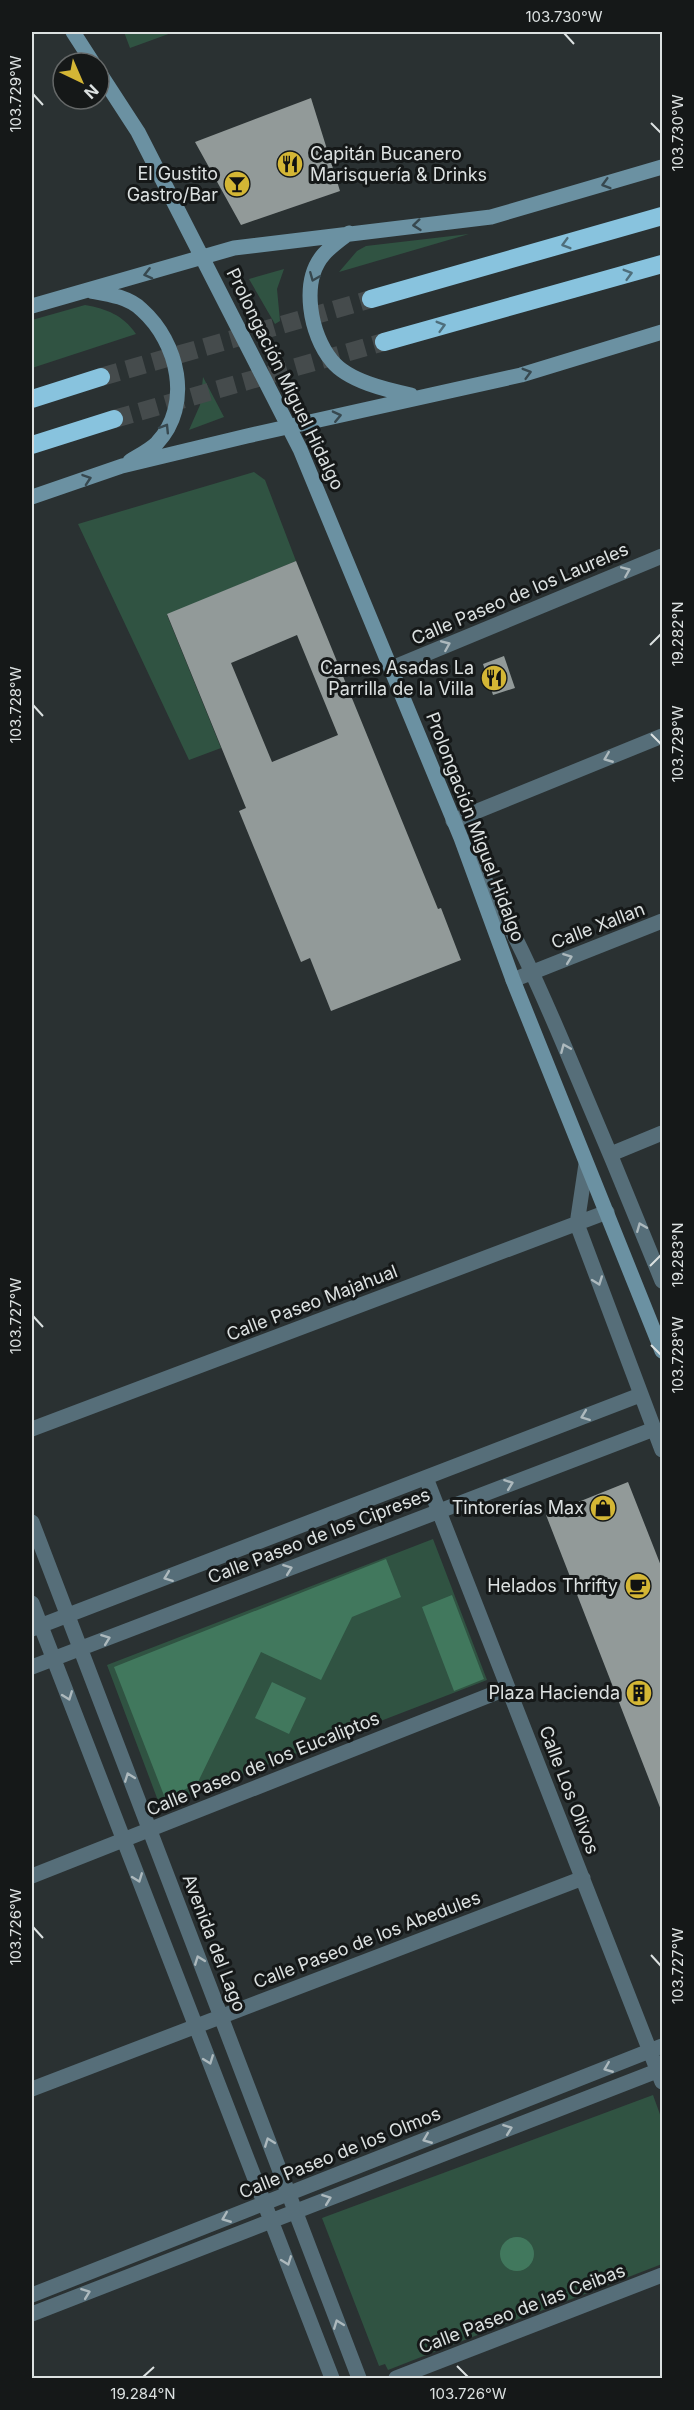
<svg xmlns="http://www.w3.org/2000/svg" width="694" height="2410" viewBox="0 0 694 2410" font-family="Inter,sans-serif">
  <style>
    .green { fill: #305342 }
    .forest { fill: #41785d }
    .building { fill: #929a99; fill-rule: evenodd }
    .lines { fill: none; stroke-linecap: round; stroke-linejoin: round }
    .highway-tunnel { stroke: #454b4c; stroke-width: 18; stroke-dasharray: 18 9; stroke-linecap: butt }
    .street { stroke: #566e79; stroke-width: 15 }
    .secondary { stroke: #6b91a2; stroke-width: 15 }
    .highway { stroke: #88c3de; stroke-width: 18 }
    .oneway { stroke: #37484f }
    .oneway2 { stroke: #4e6e7b }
    .oneway3 { stroke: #adb9bd }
    .ticks { fill: none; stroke: #dce1e1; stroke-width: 2 }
    .labels { text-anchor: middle; stroke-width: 6; stroke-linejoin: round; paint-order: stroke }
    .poi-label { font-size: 18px; fill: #dce1e1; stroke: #151818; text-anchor: end }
    .street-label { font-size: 18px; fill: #dce1e1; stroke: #151818 }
    .neatline { fill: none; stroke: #dce1e1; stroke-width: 2 }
    .ticks-label { font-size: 15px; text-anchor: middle; fill: #dce1e1 }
  </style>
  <rect width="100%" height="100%" fill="#2a3132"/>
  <!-- green -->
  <path class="green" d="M124 32H174L130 48Z
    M469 234 339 272 357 251 366 246Z
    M284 269 277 289 280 321 275 324 249 279Z
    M85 305C107 309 123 315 136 334L32 368V320Z
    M203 377 224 417 189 430 200 405Z
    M254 472 265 480 296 561 167 615 221 748 189 760 78 524Z
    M433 1539 487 1680 160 1806 107 1665Z
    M653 2095 662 2120V2264L538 2312 535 2305 532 2307 534 2313 388 2370 385 2364 379 2366 322 2218Z"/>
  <!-- forest -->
  <path class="forest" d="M386 1559 401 1597 352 1617 321 1680 261 1652 197 1784 165 1798 114 1667Z
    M452 1595 484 1679 454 1691 422 1607Z
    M272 1682 306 1698 289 1734 255 1718Z
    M500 2254a17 17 0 1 1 34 0a17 17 0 1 1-34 0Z"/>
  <!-- building -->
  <path class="building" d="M311 98 340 191 241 225 195 142Z
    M296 561 438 909 441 908 461 960 331 1011 310 958 301 962 239 811 246 808 167 614ZM297 635 338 735 272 762 231 663Z
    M504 656 515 688 493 695 483 664Z
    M628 1482 663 1571 661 1810 546 1515Z"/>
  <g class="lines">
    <!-- highway-tunnel -->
    <path class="highway-tunnel" d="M101 377 371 299
      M114 419 384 342"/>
    <!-- street -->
    <path class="street" d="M392 668 662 556
      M453 821 662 736
      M472 858C509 919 538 984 566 1050 599 1127 631 1204 662 1281
      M513 980 662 921
      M611 1154 662 1133
      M586 1164 577 1224 662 1450
      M32 1429 607 1212
      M426 1478 662 2082
      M32 1522 359 2378
      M32 1603 332 2378
      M32 1629 640 1395
      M32 1667 654 1429
      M32 1876 508 1688
      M32 2089 583 1878
      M32 2295 662 2046
      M32 2314 662 2069
      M396 2378 662 2275"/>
    <!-- secondary -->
    <path class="secondary" d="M73 32 93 63
      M99 72 138 132 300 449 461 838 513 980 662 1351
      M349 233C341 239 331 246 324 254 300 281 310 335 332 361 348 381 387 390 411 395
      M91 291C108 294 129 297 142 310 178 342 193 405 157 443 150 450 138 456 130 461
      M32 306 234 248 491 217 662 167
      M32 497 122 466 247 436 521 375 662 332"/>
    <!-- highway -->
    <path class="highway" d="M371 299 662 216
      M384 342 662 264
      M32 399 101 377
      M32 445 114 419"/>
  </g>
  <!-- one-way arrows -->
  <defs><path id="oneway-chevron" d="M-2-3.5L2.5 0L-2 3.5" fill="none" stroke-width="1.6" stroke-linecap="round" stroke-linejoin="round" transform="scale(1.5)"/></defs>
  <g class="oneway">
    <use href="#oneway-chevron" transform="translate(606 184) rotate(164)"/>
    <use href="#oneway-chevron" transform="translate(417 225) rotate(174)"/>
    <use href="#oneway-chevron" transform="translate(148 274) rotate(166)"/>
    <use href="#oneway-chevron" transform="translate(314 277) rotate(112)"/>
    <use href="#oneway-chevron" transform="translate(527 373) rotate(-16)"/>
    <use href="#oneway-chevron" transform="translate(337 416) rotate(-13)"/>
    <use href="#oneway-chevron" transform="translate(165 428) rotate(-58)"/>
    <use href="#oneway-chevron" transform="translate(87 479) rotate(-19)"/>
  </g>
  <g class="oneway2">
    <use href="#oneway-chevron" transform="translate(566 244) rotate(164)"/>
    <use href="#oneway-chevron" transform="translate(628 274) rotate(-16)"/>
    <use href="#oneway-chevron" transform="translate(441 326) rotate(-16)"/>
  </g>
  <g class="oneway3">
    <use href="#oneway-chevron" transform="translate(626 571) rotate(-23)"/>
    <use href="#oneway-chevron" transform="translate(446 645) rotate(-23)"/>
    <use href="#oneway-chevron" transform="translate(608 758) rotate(158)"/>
    <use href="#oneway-chevron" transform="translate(568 958) rotate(-21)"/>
    <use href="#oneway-chevron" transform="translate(565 1048) rotate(-113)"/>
    <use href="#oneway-chevron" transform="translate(641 1227) rotate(-112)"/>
    <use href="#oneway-chevron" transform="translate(598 1281) rotate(70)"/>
    <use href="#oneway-chevron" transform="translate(585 1416) rotate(159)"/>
    <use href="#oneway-chevron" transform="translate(509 1484) rotate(-21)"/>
    <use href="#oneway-chevron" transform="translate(288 1569) rotate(-21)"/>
    <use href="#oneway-chevron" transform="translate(168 1577) rotate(159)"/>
    <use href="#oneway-chevron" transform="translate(106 1639) rotate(-21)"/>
    <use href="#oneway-chevron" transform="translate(68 1696) rotate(69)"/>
    <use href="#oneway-chevron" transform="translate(129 1777) rotate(-111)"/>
    <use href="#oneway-chevron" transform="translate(138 1878) rotate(69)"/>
    <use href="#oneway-chevron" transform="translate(199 1960) rotate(-111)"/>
    <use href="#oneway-chevron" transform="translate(209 2060) rotate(69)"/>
    <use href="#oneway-chevron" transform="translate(608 2068) rotate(158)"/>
    <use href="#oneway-chevron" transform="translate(508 2129) rotate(-21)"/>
    <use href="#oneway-chevron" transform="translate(427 2139) rotate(158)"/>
    <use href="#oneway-chevron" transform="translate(269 2142) rotate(-111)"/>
    <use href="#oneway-chevron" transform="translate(327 2199) rotate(-21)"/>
    <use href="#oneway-chevron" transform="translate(226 2218) rotate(158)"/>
    <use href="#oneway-chevron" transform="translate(287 2261) rotate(69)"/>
    <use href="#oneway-chevron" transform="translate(86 2293) rotate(-21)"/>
    <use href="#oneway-chevron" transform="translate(338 2324) rotate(-111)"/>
  </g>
  <!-- ticks -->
  <path class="ticks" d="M564 33 574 44M33 94 43 105M651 123 661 133M650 645 661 634M33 705 43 716M651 734 661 744M650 1266 661 1255M33 1316 43 1327M651 1345 661 1355M33 1927 43 1938M651 1955 661 1966M457 2366 468 2377M143 2377 154 2367"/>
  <!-- icons -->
  <defs>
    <symbol id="restaurant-disc" viewBox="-11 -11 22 22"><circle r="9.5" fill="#d4b635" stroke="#151818"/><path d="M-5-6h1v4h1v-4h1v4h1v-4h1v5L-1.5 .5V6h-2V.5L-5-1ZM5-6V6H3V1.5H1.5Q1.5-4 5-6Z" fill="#111"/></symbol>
    <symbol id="bar-disc" viewBox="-11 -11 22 22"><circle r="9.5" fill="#d4b635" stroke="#151818"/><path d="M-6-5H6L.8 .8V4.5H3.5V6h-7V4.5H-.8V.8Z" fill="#111"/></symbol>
    <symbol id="shop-disc" viewBox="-11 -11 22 22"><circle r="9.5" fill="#d4b635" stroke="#151818"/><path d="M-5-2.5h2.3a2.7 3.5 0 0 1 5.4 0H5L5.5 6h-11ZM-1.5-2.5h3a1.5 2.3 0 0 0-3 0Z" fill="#111"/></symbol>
    <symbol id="cafe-disc" viewBox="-11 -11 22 22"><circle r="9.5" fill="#d4b635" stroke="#151818"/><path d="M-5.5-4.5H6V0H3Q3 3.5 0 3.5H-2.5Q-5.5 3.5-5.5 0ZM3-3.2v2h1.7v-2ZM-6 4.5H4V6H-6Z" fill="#111"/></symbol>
    <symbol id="building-disc" viewBox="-11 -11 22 22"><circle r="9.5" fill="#d4b635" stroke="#151818"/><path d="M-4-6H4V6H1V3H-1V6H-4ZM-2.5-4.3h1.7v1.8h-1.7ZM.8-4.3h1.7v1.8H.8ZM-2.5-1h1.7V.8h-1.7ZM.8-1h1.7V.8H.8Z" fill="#111"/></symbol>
  </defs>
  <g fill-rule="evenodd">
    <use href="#restaurant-disc" x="275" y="149" width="30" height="30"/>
    <use href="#bar-disc" x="222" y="169" width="30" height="30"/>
    <use href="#restaurant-disc" x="479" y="663" width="30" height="30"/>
    <use href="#shop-disc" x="588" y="1493" width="30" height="30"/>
    <use href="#cafe-disc" x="623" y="1571" width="30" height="30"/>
    <use href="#building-disc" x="624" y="1678" width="30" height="30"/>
  </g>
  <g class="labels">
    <!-- poi labels -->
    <g class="poi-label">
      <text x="310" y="160" text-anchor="start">Capitán Bucanero<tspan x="310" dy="21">Marisquería &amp; Drinks</tspan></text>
      <text x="218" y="180">El Gustito<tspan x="218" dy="21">Gastro/Bar</tspan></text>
      <text x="474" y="674">Carnes Asadas La<tspan x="474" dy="21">Parrilla de la Villa</tspan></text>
      <text x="584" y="1514">Tintorerías Max</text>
      <text x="618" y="1592">Helados Thrifty</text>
      <text x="620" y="1699">Plaza Hacienda</text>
    </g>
    <!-- street labels -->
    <g class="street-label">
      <text transform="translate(285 379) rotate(64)" y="6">Prolongación Miguel Hidalgo</text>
      <text transform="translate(520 594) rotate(-23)" y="6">Calle Paseo de los Laureles</text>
      <text transform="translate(475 827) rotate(69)" y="6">Prolongación Miguel Hidalgo</text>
      <text transform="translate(598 926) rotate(-21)" y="6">Calle Xallan</text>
      <text transform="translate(312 1303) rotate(-21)" y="6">Calle Paseo Majahual</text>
      <text transform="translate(319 1536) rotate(-21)" y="6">Calle Paseo de los Cipreses</text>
      <text transform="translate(263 1764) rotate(-22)" y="6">Calle Paseo de los Eucaliptos</text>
      <text transform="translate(569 1790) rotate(69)" y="6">Calle Los Olivos</text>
      <text transform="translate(367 1940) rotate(-21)" y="6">Calle Paseo de los Abedules</text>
      <text transform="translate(214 1943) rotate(69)" y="6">Avenida del Lago</text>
      <text transform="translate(340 2153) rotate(-22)" y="6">Calle Paseo de los Olmos</text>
      <text transform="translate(522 2309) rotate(-21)" y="6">Calle Paseo de las Ceibas</text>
    </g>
  </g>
  <!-- border -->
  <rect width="694" height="2410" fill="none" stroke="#151818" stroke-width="66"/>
  <!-- north arrow -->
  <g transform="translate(81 81) rotate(136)"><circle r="28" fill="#151818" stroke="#656868" stroke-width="1.5"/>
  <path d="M0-4.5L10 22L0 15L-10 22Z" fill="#d4b635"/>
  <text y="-9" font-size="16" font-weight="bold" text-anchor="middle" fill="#dce1e1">N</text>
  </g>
  <rect x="33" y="33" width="628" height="2344" class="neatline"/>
  <g class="ticks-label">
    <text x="564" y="22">103.730°W</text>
    <text transform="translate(16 94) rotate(-90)" y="5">103.729°W</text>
    <text transform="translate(678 133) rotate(-90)" y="5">103.730°W</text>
    <text transform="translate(678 634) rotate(-90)" y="5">19.282°N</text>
    <text transform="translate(16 705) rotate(-90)" y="5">103.728°W</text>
    <text transform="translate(678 744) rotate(-90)" y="5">103.729°W</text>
    <text transform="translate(678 1255) rotate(-90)" y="5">19.283°N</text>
    <text transform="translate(16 1316) rotate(-90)" y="5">103.727°W</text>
    <text transform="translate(678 1355) rotate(-90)" y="5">103.728°W</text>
    <text transform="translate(16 1927) rotate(-90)" y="5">103.726°W</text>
    <text transform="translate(678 1966) rotate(-90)" y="5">103.727°W</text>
    <text x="143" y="2399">19.284°N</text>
    <text x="468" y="2399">103.726°W</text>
  </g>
</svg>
